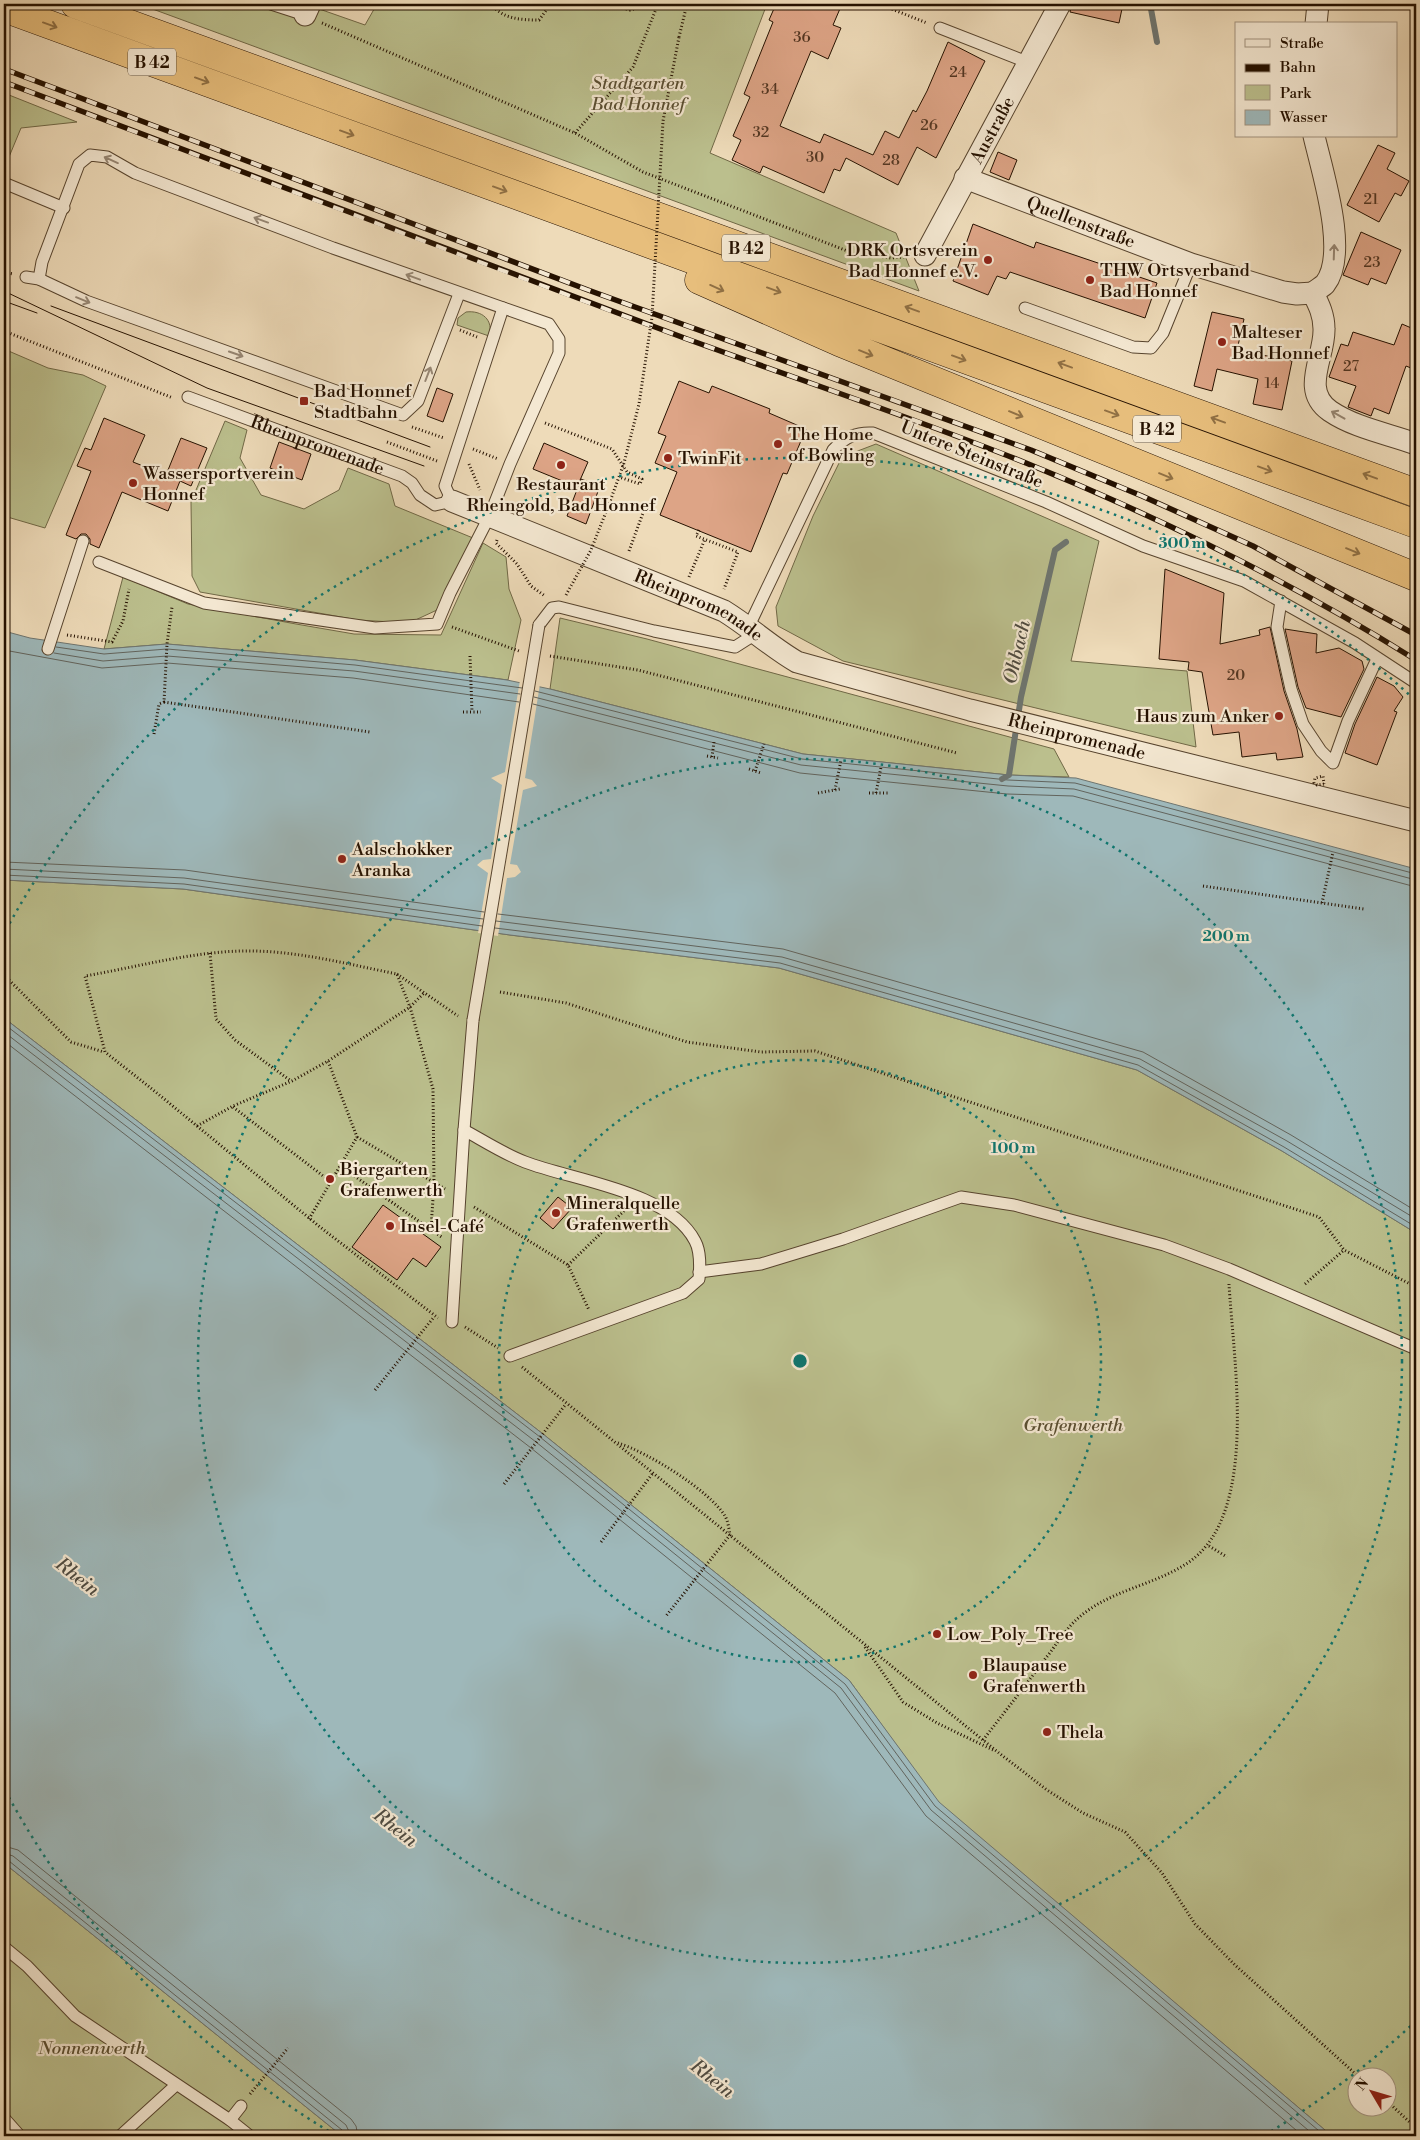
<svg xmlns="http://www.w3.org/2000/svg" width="1420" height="2140" viewBox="0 0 1420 2140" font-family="'Libre Bodoni',serif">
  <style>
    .green { fill: #bbbf8d; stroke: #706846; fill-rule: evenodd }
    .water { fill: #9eb8ba; stroke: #6e7570 }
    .pier { fill: #eedbb9 }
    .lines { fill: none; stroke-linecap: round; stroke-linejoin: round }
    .shore { stroke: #62645d; stroke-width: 1 }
    .stream { stroke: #6e7570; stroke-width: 6 }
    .building { fill: #dda486; stroke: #251100 }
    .lane-casing { stroke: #57442e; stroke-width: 13 }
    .street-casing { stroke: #57442e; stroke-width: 23 }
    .highway-casing { stroke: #251100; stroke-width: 29 }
    .path { stroke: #251100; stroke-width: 3; stroke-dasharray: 1 2.5; stroke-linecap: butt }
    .lane { stroke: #f4e8d2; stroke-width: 11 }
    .street { stroke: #f4e8d2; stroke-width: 21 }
    .highway { stroke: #e7be7c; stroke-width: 28 }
    .tram { stroke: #251100; stroke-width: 1 }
    .rail-casing { stroke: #251100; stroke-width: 5.5 }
    .rail { stroke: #f4e8d2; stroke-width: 4; stroke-dasharray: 11; stroke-linecap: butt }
    .lane-bridge-casing { stroke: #57442e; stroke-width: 13; stroke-linecap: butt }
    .path-bridge { stroke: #251100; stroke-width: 3; stroke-dasharray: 1 2.5; stroke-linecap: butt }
    .lane-bridge { stroke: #f4e8d2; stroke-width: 11 }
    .oneway { stroke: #907044 }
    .oneway2 { stroke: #978774 }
    .ring { fill: none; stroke: #0f766e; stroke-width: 2.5; stroke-dasharray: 2.5 5 }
    .poi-dot { fill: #8f2418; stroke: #f4e8d2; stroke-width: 2 }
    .labels { text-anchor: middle; stroke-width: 4.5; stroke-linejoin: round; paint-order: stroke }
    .number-label { font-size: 15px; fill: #533622 }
    .shield { fill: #f4e8d2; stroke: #63523f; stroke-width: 1 }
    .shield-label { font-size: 16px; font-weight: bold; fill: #251100 }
    .park-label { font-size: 18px; font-style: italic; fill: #5a4e31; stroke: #f4e8d2 }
    .street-label { font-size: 18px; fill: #251100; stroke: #f4e8d2 }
    .poi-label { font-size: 18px; fill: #251100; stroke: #f4e8d2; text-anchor: start }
    .water-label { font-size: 19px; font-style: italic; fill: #4f4b41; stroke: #f4e8d2 }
    .centre { fill: #0f766e; stroke: #f4e8d2; stroke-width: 2.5 }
    .ring-label { font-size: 15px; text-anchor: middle; font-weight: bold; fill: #0f766e; stroke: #f4e8d2; stroke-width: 4.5; stroke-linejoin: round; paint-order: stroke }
  </style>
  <rect width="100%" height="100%" fill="#eedbb9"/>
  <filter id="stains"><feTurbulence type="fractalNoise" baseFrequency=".004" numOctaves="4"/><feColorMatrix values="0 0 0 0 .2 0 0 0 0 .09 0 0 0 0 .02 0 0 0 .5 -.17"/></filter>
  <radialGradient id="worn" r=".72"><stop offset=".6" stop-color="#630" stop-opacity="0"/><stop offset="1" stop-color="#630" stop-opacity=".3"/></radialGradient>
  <!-- green -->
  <path class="green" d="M139 4H305L365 25 377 4H767L710 153 896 233 919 291Z
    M4 93 77 122 21 128 4 169Z
    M466 312C482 310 494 320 489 336L457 325 458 318Z
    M4 349 48 368 83 375 106 386 45 528 4 516Z
    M225 421 247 430 240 458 261 495 304 509 339 490 348 468 389 484 395 506 473 538 437 610 409 623 358 620 200 592 192 576 191 502Z
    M876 444 1099 541 1071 661 1187 671 1196 747 843 661 778 626 776 607 813 516 842 457Z
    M483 543 506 557 509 589 521 620 508 680 355 660 167 644 104 649 123 577 188 604 296 624 354 634 441 635Z
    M560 618 647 639 1054 749 1069 777 1009 775 803 754 550 689Z
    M4 880 183 889 510 935 779 968 1137 1070 1282 1151 1416 1233V2136H1332L938 1802 849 1680 543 1434 4 1018ZM1358 2078H1388V2108H1358Z
    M4 1863 342 2136H4Z"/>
  <!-- water -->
  <path class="water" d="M4 631 30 638 104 649 167 644 355 660 507 680 550 689 803 754 1009 775 1076 778 1416 869V1233L1282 1151 1137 1070 779 968 510 935 183 889 4 880Z
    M4 1018 543 1434 849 1680 939 1802 1332 2136H342L4 1863Z"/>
  <!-- pier -->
  <path class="pier" d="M520 680 540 684 525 778 532 780 537 786 523 790 510 864 517 865 521 872 515 877 507 878 498 936 478 933 488 873 477 865 483 860 491 859 502 785 491 778 505 772Z"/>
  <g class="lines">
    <!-- shore -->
    <path class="shore" d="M56 647 104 654 167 649 355 665 522 688
      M4 650 102 668 167 663 353 678 519 702
      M54 653 103 661 167 656 354 671 520 694
      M535 691 802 759 1008 780 1075 783 1416 874
      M534 697 801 765 1008 786 1074 789 1416 880
      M533 704 800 773 1007 794 1073 796 1416 887
      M4 862 185 870 484 912
      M4 869 184 878 483 919
      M4 875 184 884 482 926
      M498 914 783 949 1143 1052 1291 1135 1416 1211
      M496 921 782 957 1140 1059 1287 1141 1416 1219
      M495 928 780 963 1138 1065 1284 1147 1416 1227
      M4 1024 540 1437 845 1684 935 1806 1325 2136
      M4 1032 536 1442 841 1688 931 1810 1315 2136
      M4 1041 531 1448 835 1693 926 1816 1303 2136
      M4 1846 18 1850 351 2119 356 2126 358 2136
      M4 1853 13 1856 346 2125 351 2136
      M4 1859 9 1861 342 2130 345 2136"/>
    <!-- stream -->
    <path class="stream" d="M1152 4 1151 9 1157 42
      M1002 779 1009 775 1021 697 1055 550 1066 542"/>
  </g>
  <!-- building -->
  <path class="building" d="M776 4H842L833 25 841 28 828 59 811 51 780 126 820 143 824 134 873 155 885 131 899 138 913 110 916 112 927 91 948 42 985 61 936 158 917 147 898 185 846 158 840 171 834 169 824 193 763 166 760 173 732 160 741 140 733 136 750 97 744 94 773 22 769 20Z
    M1072 4H1123L1119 23 1070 12Z
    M1378 145 1395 153 1387 169 1409 181 1401 196 1395 193 1379 222 1347 205Z
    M998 152 1017 160 1009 180 990 172Z
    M973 224 1034 248 1036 242 1157 283 1145 318 1010 272 1006 279 997 276 988 295 953 281Z
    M1361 232 1401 250 1386 284 1371 278 1368 285 1343 275Z
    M1212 312 1244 319 1237 350 1292 361 1282 410 1253 404 1258 379 1217 369 1212 391 1194 386Z
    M1402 324 1416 330V370L1406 366 1389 414 1374 408 1371 416 1348 407 1356 386 1329 377 1341 344 1348 346 1353 332 1394 345Z
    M679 381 709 393 712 386 770 409 769 413 806 429 787 474 783 473 751 552 660 515 677 472 655 463 666 436 658 433Z
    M437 388 453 394 443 422 427 416Z
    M104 418 145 435 133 462 176 479 166 475 181 438 207 448 191 486 180 481 168 511 122 492 99 548 90 544V539L86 534H81L76 539 66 535 91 471 77 466 85 448 91 450Z
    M279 442 311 454 302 480 270 468Z
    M544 443 588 462 577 487 533 469Z
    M581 479 600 486 586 524 567 516Z
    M1165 569 1224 593 1220 644 1260 635 1259 630 1270 627 1284 691 1297 729 1303 757 1277 760 1276 753 1242 757 1239 732 1213 735 1202 672 1188 670 1189 662 1159 659Z
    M1285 629 1317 634 1316 653 1339 648 1362 661 1364 669 1341 717 1306 708 1298 687Z
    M1377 677 1394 686 1403 697 1394 711 1397 712 1377 765 1345 753 1355 724Z
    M558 1197 572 1208 553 1229 540 1218Z
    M383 1205 441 1247 426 1267 413 1258 397 1280 352 1247Z"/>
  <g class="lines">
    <defs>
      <g id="lane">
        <path d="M271 4 305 15"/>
        <path d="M940 28 1027 62"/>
        <path d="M4 183 64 208"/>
        <path d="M26 277 39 279 86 301 403 415 418 401 459 294"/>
        <path d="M39 279 42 262 79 164 90 155 107 157 135 173 333 248 549 324 559 339V353L510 464 490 515 450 593 437 624 375 628 204 603 99 562"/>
        <path d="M1025 308 1133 347 1151 348 1163 333 1191 264"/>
        <path id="s1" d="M188 397 402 476 412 483 420 495 435 505 452 501 445 486 503 308"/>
        <path d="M1281 601 1277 627 1291 689 1303 724 1321 751 1333 763 1348 721 1377 659"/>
        <path d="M539 625 552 608 559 607 654 631 735 647 757 633"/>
        <path d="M749 626 833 450C845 437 856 432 873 433L1046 502 1143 546 1244 581 1355 643 1416 683"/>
        <path d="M48 649 83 541"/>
        <path d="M464 1130C484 1141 504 1154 525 1162 575 1181 669 1191 695 1241 701 1252 700 1267 699 1279L683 1293 510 1356"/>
        <path d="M699 1272 761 1264 843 1239 961 1197 1014 1205 1164 1245 1229 1269 1416 1349"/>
        <path d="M452 1322 464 1130 473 1020"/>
        <path d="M4 1947 27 1966 75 2016 230 2120 250 2136"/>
        <path d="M4 2118 20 2136"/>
        <path d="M230 2120 241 2106"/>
        <path d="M120 2136 176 2085"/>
      </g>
      <g id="street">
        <path d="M305 15 310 4"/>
        <path d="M1316 24 1318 4"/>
        <path id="s2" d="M965 178 1191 264 1283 292 1297 294 1313 293"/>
        <path id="s3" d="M925 255 1060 4"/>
        <path d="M1313 293C1319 305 1324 315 1324 329 1325 357 1300 390 1330 411 1355 428 1389 434 1416 444"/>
        <path d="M1313 293C1316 290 1322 287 1325 284 1349 254 1322 171 1314 136"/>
        <path id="s4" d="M452 501 724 611C750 627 771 647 797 662L970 710 1416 821"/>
      </g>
      <path id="highway" d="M75 4 1416 493
        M4 8 1416 524
        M699 280 839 342 1416 577"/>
    </defs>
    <!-- lane casing -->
    <use href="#lane" class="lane-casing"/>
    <!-- street casing -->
    <use href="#street" class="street-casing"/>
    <!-- highway casing -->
    <use href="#highway" class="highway-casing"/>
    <!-- path -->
    <path class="path" d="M491 4C503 19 520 20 539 20L548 8 559 4
      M602 4 630 10 652 4
      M879 4 927 23
      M322 23 575 133 643 172 850 252 891 258 905 257
      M679 37 687 4
      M575 133 633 67 658 4
      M4 272 13 274
      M460 330 477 337
      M4 331 173 398
      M545 423 612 449 627 472 642 479 640 484 619 477
      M412 427 444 438
      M387 442 437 461
      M473 449 498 459
      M469 464 480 490
      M699 530 696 536 738 552 724 589
      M497 540 496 543 517 564 531 586 545 596
      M629 551 647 502
      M689 577 705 539
      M452 627 519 651
      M67 635 112 642 123 621 129 589
      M470 656 472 712
      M550 656 638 670 957 753
      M164 702 370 732
      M463 712H481
      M154 734 159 704 164 702 167 644 172 607
      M707 756 718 758
      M712 757 714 742
      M749 769 761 773
      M755 771 764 744
      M835 790 841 760
      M818 793 840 789
      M869 793H889
      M876 793 881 767
      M1203 886 1364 909
      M1322 903 1333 852
      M210 953 216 1019 235 1040 291 1081
      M397 974 458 1016
      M4 975 71 1042 104 1052
      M500 992 566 1003 687 1042 761 1052 815 1051 1319 1217 1344 1250 1416 1287
      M233 1107 331 1182
      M197 1126 233 1106 292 1081 328 1061 410 1007 424 993
      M357 1137 445 1189
      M340 1166 443 1238
      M474 1207 568 1265 589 1310
      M309 1219 357 1137 328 1061
      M431 1229 434 1183 433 1089 410 1007 397 974C347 964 295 950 243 951 190 952 137 967 85 976L105 1052 152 1089 320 1227 438 1318
      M568 1265 627 1208
      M1305 1284 1344 1250
      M465 1327 498 1348
      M522 1367 999 1753 1047 1790 1083 1813 1125 1832 1162 1873 1195 1924 1235 1965 1360 2078
      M375 1390 434 1317
      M618 1443C647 1452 709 1490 725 1516 728 1521 729 1529 730 1535L666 1616
      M504 1484 566 1404
      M601 1542 653 1473
      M1209 1546 1227 1557
      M865 1647 903 1702 937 1723 993 1750
      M983 1740C1004 1713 1025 1686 1045 1659 1055 1647 1064 1631 1076 1620 1108 1590 1154 1586 1189 1562 1260 1513 1233 1359 1229 1284
      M250 2094 288 2048
      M1388 2102 1416 2128"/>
    <!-- lane -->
    <use href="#lane" class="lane"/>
    <!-- street -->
    <use href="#street" class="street"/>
    <!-- highway -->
    <use href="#highway" class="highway"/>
    <!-- tram -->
    <path class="tram" d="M4 291 207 388 424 466
      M4 301 37 313
      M51 306 430 447"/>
    <defs>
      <path id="rail" d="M4 69 588 290 1031 450 1142 496 1253 546 1416 635
        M4 82C231 168 458 255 687 339 800 380 914 418 1026 463 1161 518 1293 583 1416 660"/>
    </defs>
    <!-- rail casing -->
    <use href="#rail" class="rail-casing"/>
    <!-- rail -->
    <use href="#rail" class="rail"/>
    <defs>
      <path id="lane-bridge" d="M473 1020 539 625"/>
    </defs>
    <!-- lane-bridge casing -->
    <use href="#lane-bridge" class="lane-bridge-casing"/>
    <!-- path-bridge -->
    <path class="path-bridge" d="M566 595 591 550 608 507 624 463 639 404 652 317 663 121 679 37
      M1324 784 1317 785 1314 783 1315 778 1323 776 1324 784"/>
    <!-- lane-bridge -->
    <use href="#lane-bridge" class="lane-bridge"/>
  </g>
  <!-- one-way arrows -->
  <defs><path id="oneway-shaft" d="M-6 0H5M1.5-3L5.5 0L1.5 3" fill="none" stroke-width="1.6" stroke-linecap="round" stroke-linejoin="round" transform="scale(1.25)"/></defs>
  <g class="oneway">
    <use href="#oneway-shaft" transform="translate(50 25) rotate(20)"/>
    <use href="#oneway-shaft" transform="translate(202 80) rotate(20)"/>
    <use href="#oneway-shaft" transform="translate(347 133) rotate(20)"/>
    <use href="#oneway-shaft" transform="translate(500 189) rotate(20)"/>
    <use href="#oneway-shaft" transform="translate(717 288) rotate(24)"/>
    <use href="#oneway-shaft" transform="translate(774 290) rotate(20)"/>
    <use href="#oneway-shaft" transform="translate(912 309) rotate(-160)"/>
    <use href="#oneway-shaft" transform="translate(866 353) rotate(22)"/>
    <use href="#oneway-shaft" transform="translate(959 358) rotate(20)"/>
    <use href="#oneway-shaft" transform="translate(1065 365) rotate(-160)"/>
    <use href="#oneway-shaft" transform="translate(1112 413) rotate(20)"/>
    <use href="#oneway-shaft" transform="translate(1016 414) rotate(22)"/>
    <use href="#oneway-shaft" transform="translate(1218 420) rotate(-160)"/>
    <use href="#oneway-shaft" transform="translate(1265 469) rotate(20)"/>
    <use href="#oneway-shaft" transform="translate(1166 476) rotate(22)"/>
    <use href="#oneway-shaft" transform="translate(1370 476) rotate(-160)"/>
    <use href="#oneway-shaft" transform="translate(1353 551) rotate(22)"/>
  </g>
  <g class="oneway2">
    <use href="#oneway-shaft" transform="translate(111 160) rotate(-156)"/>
    <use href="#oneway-shaft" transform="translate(261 220) rotate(-160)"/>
    <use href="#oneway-shaft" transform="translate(1334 252) rotate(-88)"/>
    <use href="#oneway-shaft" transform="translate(413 277) rotate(-160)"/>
    <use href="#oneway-shaft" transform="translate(83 300) rotate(22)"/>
    <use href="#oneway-shaft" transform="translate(236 354) rotate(19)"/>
    <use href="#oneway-shaft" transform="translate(428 374) rotate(-69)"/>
    <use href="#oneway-shaft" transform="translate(1338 415) rotate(-151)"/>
  </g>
  <!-- distance rings -->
  <g class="ring">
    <circle cx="800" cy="1361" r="301"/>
    <circle cx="800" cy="1361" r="602"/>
    <path d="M1416 2021A903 903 0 0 1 1265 2135M335 2135A903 903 0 0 1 6 1792M6 930A903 903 0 0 1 1416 701"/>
  </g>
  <!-- markers -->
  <g class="poi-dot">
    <circle cx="988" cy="260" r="5"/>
    <circle cx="1090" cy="280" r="5"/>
    <circle cx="1222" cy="342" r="5"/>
    <rect x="299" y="396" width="10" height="10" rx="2.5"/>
    <circle cx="778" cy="444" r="5"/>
    <circle cx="668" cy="458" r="5"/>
    <circle cx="561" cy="465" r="5"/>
    <circle cx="133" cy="483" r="5"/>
    <circle cx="1279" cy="716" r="5"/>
    <circle cx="342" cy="859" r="5"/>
    <circle cx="330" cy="1179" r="5"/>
    <circle cx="556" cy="1213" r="5"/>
    <circle cx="390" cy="1226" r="5"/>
    <circle cx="937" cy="1634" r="5"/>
    <circle cx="973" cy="1675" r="5"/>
    <circle cx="1047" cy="1732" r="5"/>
  </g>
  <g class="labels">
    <!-- number labels -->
    <g class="number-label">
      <text x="802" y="42">36</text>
      <text x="958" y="77">24</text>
      <text x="770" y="94">34</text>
      <text x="929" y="130">26</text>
      <text x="761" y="137">32</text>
      <text x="815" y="162">30</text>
      <text x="891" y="165">28</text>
      <text x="1371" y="204">21</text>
      <text x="1372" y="267">23</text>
      <text x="1351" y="371">27</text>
      <text x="1272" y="388">14</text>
      <text x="1236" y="680">20</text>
    </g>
    <!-- shield labels -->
    <g class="shield">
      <rect x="128" y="48.5" width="48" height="27" rx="4"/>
      <rect x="722" y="234.5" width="48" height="27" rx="4"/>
      <rect x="1133" y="415.5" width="48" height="27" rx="4"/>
    </g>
    <g class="shield-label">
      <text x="152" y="68">B 42</text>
      <text x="746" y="254">B 42</text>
      <text x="1157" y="435">B 42</text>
    </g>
    <!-- park labels -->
    <g class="park-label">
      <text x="638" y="89">Stadtgarten<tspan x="638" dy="21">Bad Honnef</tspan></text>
      <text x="1073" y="1431">Grafenwerth</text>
      <text x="92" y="2054">Nonnenwerth</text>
    </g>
    <!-- street labels -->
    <g class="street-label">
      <text dy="6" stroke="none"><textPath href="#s3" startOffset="142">Austraße</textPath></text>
      <text dy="6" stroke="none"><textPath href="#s2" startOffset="124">Quellenstraße</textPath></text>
      <text dy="6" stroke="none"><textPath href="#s1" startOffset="138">Rheinpromenade</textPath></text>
      <text transform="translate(972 454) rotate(22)" y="6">Untere Steinstraße</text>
      <text dy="6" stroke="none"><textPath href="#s4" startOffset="268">Rheinpromenade</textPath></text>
      <text dy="6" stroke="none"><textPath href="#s4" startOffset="672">Rheinpromenade</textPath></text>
    </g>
    <!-- poi labels -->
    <g class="poi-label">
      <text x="978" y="256" text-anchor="end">DRK Ortsverein<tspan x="978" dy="21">Bad Honnef e.V.</tspan></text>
      <text x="1100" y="276">THW Ortsverband<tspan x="1100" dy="21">Bad Honnef</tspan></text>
      <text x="1232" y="338">Malteser<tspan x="1232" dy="21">Bad Honnef</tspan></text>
      <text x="314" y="397">Bad Honnef<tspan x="314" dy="21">Stadtbahn</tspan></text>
      <text x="788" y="440">The Home<tspan x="788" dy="21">of Bowling</tspan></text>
      <text x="678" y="464">TwinFit</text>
      <text x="143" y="479">Wassersportverein<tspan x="143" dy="21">Honnef</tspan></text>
      <text x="561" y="490" text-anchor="middle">Restaurant<tspan x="561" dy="21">Rheingold, Bad Honnef</tspan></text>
      <text x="1269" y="722" text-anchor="end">Haus zum Anker</text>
      <text x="352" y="855">Aalschokker<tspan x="352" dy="21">Aranka</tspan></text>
      <text x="340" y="1175">Biergarten<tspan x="340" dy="21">Grafenwerth</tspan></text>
      <text x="566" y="1209">Mineralquelle<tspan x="566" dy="21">Grafenwerth</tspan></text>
      <text x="400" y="1232">Insel-Café</text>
      <text x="947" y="1640">Low_Poly_Tree</text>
      <text x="983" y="1671">Blaupause<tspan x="983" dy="21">Grafenwerth</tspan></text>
      <text x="1057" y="1738">Thela</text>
    </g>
    <!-- water labels -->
    <g class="water-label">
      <text transform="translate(1016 652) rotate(-77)" y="7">Ohbach</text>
      <text transform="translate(78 1576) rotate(38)" y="7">Rhein</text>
      <text transform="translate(396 1827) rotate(38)" y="7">Rhein</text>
      <text transform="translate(713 2078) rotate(38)" y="7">Rhein</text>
    </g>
  </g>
  <circle cx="800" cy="1361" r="8" class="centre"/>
  <g class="ring-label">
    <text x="1182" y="548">300 m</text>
    <text x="1226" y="941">200 m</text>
    <text x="1013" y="1153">100 m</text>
  </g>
  <!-- margin -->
  <rect width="1420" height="2140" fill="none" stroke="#eedbb9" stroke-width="20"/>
  <rect x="5" y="5" width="1410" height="2130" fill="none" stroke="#251100" stroke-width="2.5"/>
  <rect x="10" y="10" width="1400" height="2120" fill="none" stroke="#251100"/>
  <!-- legend -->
  <rect x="1235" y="22" width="162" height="115" fill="#f4e8d2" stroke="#a1927e"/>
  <rect x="1245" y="39" width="25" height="8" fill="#f4e8d2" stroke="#a1927e"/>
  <text x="1280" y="48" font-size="15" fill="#251100">Straße</text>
  <rect x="1245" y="64" width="25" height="8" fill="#251100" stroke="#a1927e"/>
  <text x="1280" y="72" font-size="15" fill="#251100">Bahn</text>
  <rect x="1245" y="85" width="25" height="15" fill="#bbbf8d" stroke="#a1927e"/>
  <text x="1280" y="98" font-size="15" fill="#251100">Park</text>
  <rect x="1245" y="110" width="25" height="15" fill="#9eb8ba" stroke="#a1927e"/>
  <text x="1280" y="122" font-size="15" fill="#251100">Wasser</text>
  <!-- north arrow -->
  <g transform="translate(1372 2092) rotate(308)"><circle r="24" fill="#f4e8d2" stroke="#a1927e"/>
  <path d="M0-4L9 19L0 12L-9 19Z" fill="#8f2418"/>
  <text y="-8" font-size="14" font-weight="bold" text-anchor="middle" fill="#251100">N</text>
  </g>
  <rect width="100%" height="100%" filter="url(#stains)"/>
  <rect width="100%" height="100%" fill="url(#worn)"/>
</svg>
